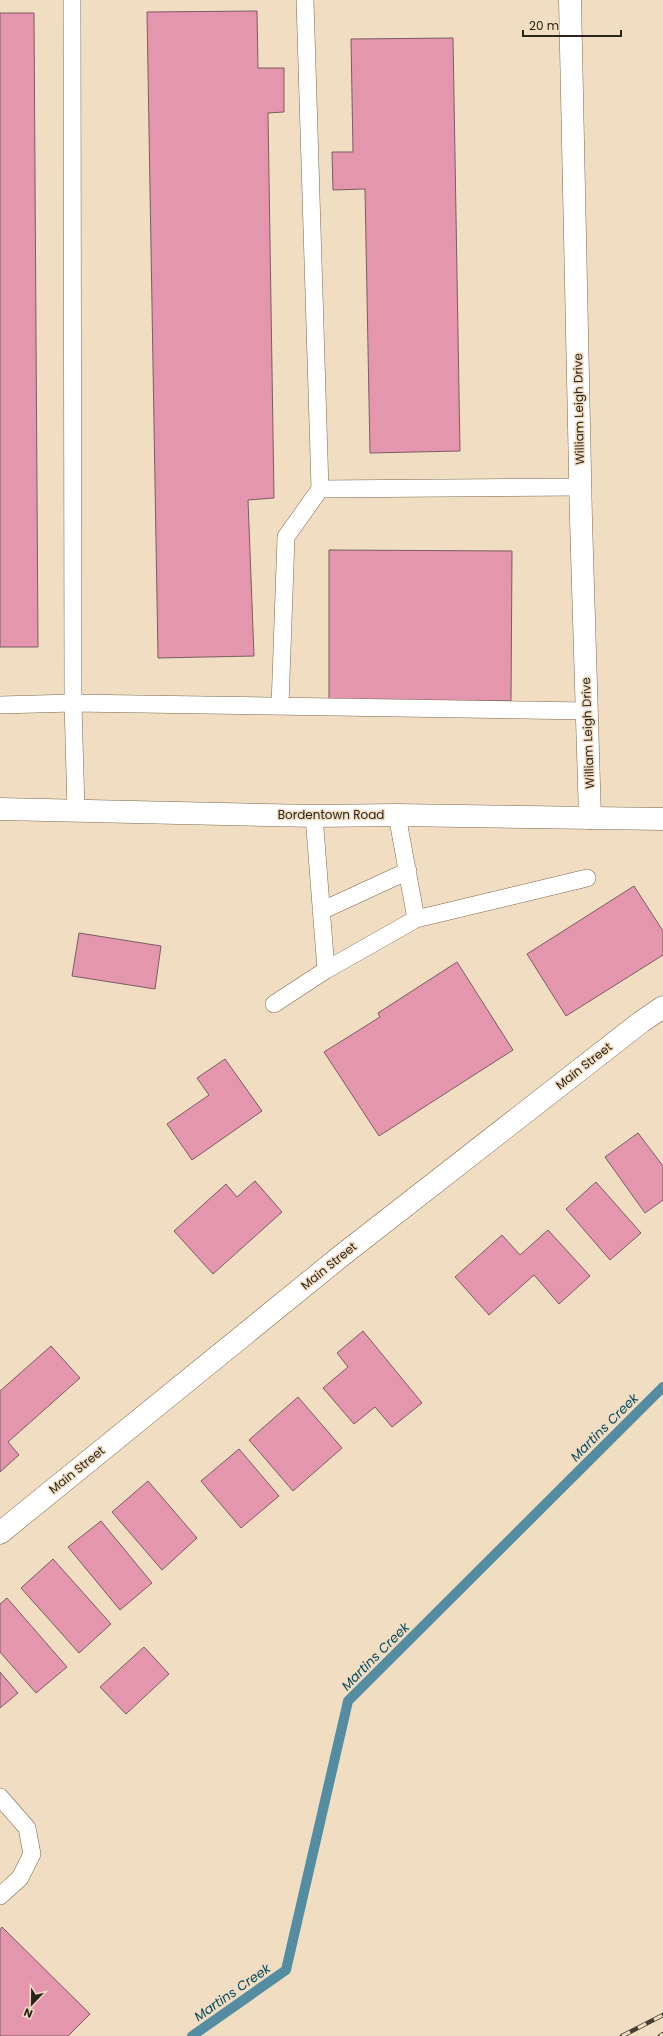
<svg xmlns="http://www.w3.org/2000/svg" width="663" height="2036" viewBox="0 0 663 2036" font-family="Poppins,sans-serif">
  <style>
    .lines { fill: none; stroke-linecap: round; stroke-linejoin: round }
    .stream { stroke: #548ca2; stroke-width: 10 }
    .building { fill: #e496ae; stroke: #7b5c65 }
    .service-casing { stroke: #7a6951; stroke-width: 18 }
    .minor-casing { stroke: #7a6951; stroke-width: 23 }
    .tertiary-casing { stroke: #7a6951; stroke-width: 23 }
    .service { stroke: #fff; stroke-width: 17 }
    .minor { stroke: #fff; stroke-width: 22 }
    .tertiary { stroke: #fff; stroke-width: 22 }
    .rail-casing { stroke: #473e32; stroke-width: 4.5 }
    .rail { stroke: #f1ddc2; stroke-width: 3; stroke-dasharray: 9; stroke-linecap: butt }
    .labels { text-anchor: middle; stroke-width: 3; stroke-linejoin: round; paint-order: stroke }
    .street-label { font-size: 12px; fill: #2b241a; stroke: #f1ddc2 }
    .water-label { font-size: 13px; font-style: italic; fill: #004962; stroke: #f1ddc2 }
  </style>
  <rect width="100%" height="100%" fill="#f1ddc2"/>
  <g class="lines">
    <!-- stream -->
    <path class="stream" d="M192 2036 286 1970 348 1701 663 1387"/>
  </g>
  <!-- building -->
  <path class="building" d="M257 11 258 68H284V112L268 113 274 498 248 500 254 656 158 658 147 12Z
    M0 13H34L38 647H0Z
    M453 38 460 451 370 453 365 189 333 190 332 152H353L351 39Z
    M329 550 512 551 511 701 329 700Z
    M634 886 663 931V955L566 1016 527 954Z
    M79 933 161 946 155 989 72 976Z
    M457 962 513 1050 379 1136 324 1052 380 1017 378 1013Z
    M225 1059 262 1111 192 1160 167 1124 209 1095 197 1078Z
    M638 1133 663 1166V1200L645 1213 605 1157Z
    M255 1181 282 1212 213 1274 174 1231 226 1184 237 1197Z
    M596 1182 641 1233 610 1260 566 1209Z
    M548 1230 590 1276 559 1304 534 1275 489 1315 455 1277 502 1235 520 1255Z
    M363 1331 422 1403 392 1427 375 1407 354 1424 323 1388 348 1367 337 1353Z
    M51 1346 80 1378 8 1442 19 1455 0 1472V1391Z
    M298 1397 342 1448 293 1491 249 1440Z
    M239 1449 279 1496 241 1528 201 1481Z
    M148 1481 197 1538 162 1570 112 1512Z
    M101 1521 152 1583 120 1610 68 1547Z
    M53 1559 111 1624 79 1653 21 1588Z
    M7 1598 67 1667 36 1693 0 1652V1604Z
    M144 1647 169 1674 126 1714 100 1687Z
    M0 1672 18 1693 0 1708Z
    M2 1927 90 2014 68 2036H0V1930Z"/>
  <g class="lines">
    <defs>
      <path id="service" d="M72 0 73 703 587 711
        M320 489 580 487
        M0 705 73 703 76 810
        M280 706 286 537 320 489 305 0
        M397 815 416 919
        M314 816 326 970 416 919 587 878
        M321 911 408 871
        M274 1004 326 970
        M0 1797 27 1828 32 1854 20 1878 0 1896"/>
      <path id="minor" d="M570 0 581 520 590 818
        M0 1533 341 1256 641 1022 663 1007"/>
      <path id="tertiary" d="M0 809 314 816 397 815 663 819"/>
    </defs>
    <!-- service casing -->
    <use href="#service" class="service-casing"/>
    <!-- minor casing -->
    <use href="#minor" class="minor-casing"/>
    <!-- tertiary casing -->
    <use href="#tertiary" class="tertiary-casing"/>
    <!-- service -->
    <use href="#service" class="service"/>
    <!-- minor -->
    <use href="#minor" class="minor"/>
    <!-- tertiary -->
    <use href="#tertiary" class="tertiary"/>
    <defs>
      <path id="rail" d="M622 2036 663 2015
        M660 2036 663 2034"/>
    </defs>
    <!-- rail casing -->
    <use href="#rail" class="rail-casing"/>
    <!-- rail -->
    <use href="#rail" class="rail"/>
  </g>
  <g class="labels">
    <!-- street labels -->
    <g class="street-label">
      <text transform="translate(579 409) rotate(-91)" y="4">William Leigh Drive</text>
      <text transform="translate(588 733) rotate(-92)" y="4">William Leigh Drive</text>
      <text x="331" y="819">Bordentown Road</text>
      <text transform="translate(584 1066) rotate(-38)" y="4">Main Street</text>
      <text transform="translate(329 1266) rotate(-39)" y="4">Main Street</text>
      <text transform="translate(77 1470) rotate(-39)" y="4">Main Street</text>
    </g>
    <!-- water labels -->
    <g class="water-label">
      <text transform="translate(604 1427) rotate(-45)" y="5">Martins Creek</text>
      <text transform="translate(375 1656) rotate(-45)" y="5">Martins Creek</text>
      <text transform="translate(232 1992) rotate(-35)" y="5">Martins Creek</text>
    </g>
  </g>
  <!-- north arrow -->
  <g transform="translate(32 2004) rotate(202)" stroke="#f1ddc2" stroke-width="3" paint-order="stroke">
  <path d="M0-3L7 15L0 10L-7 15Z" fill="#2b241a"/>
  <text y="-6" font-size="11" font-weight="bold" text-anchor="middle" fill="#2b241a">N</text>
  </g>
  <!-- scale -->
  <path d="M523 30v6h98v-6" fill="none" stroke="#2b241a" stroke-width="2"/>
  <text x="529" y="30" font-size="12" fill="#2b241a" stroke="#f1ddc2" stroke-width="3" paint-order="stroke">20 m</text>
</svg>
